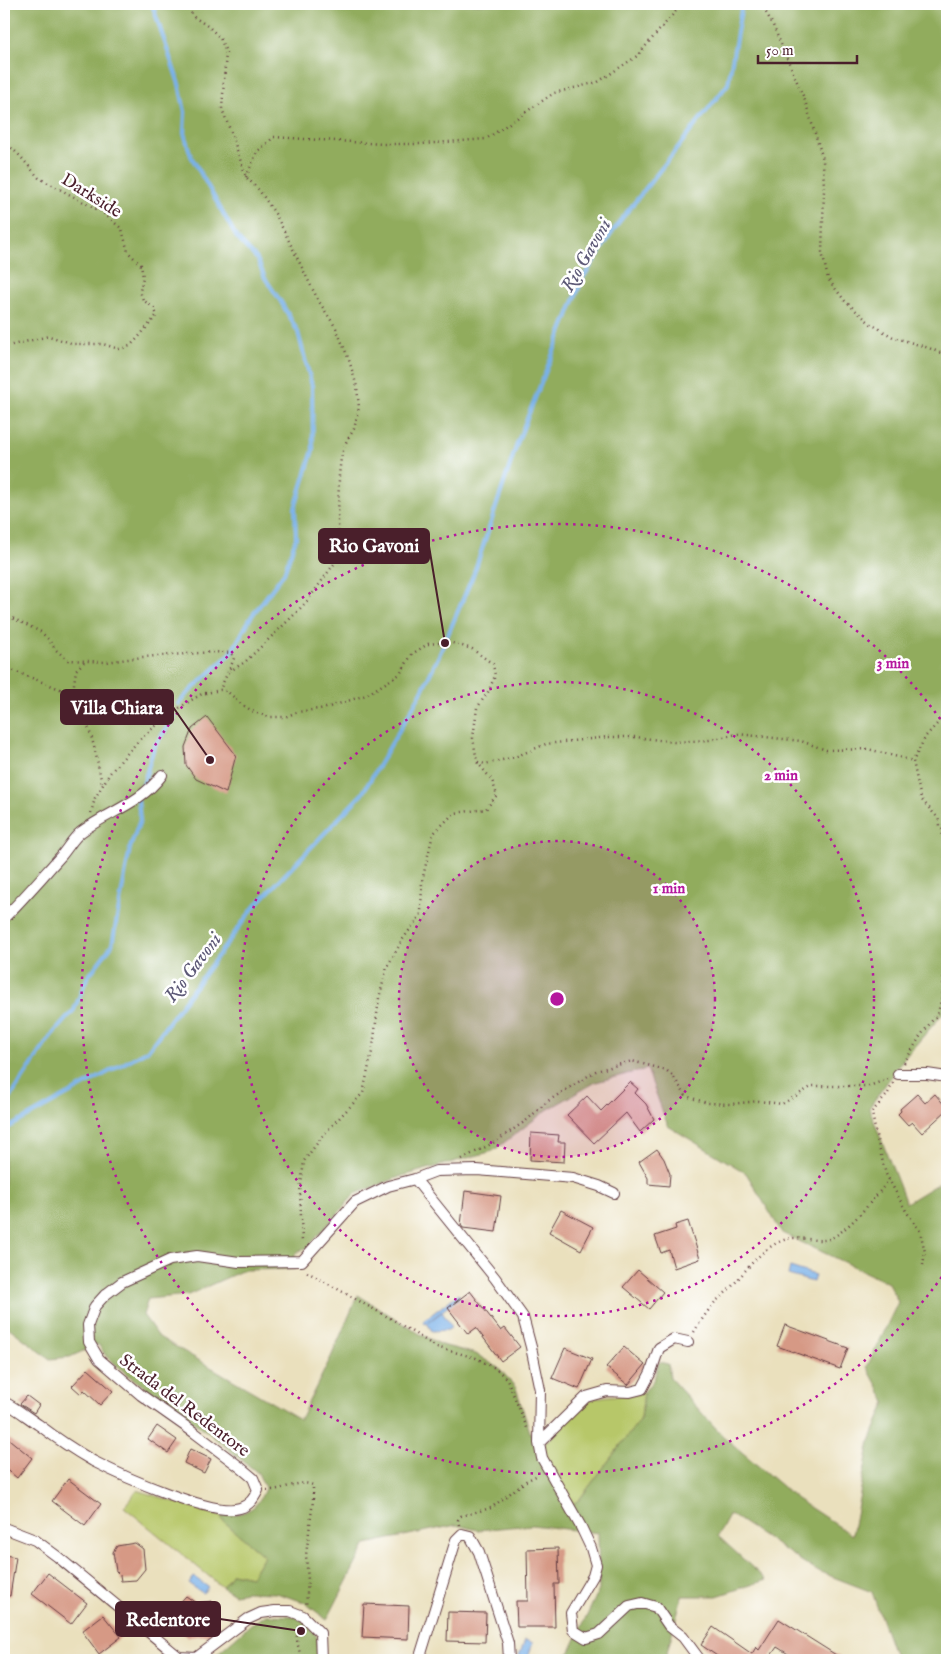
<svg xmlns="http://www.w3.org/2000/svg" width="951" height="1664" viewBox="0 0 951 1664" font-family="'IM FELL English',serif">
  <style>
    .green { fill: #b7c769; stroke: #80734a }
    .forest { fill: #91ac5d; stroke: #6e6644; fill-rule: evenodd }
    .water { fill: #79b1e8; stroke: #62688a }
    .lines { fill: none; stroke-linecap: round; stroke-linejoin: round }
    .stream { stroke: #79b1e8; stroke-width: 4 }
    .building { fill: #d69985 }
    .minor-casing { stroke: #623c41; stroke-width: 12 }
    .path { stroke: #623c41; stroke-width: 2.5; stroke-dasharray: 1 4; stroke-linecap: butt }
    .minor { stroke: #fff; stroke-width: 10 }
    .ring { fill: none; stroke: #b5179e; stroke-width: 2.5; stroke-dasharray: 2.5 5 }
    .labels { text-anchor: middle; stroke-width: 5; stroke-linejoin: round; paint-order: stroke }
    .street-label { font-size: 18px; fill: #4a1f2b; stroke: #fff }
    .water-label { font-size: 19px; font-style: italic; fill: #5d5977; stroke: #fff }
    .centre { fill: #b5179e; stroke: #fff; stroke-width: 2.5 }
    .ring-label { font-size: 15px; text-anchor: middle; font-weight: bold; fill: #b5179e; stroke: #fff; stroke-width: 5; stroke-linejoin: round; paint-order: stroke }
    .leader { fill: none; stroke: #4a1f2b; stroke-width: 2 }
    .callout-dot { fill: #4a1f2b; stroke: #fff; stroke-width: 2 }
    .callout { fill: #4a1f2b; stroke: #4a1f2b; stroke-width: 2 }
    .callout-label { font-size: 19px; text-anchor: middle; font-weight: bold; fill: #fff }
  </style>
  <rect width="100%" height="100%" fill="#fff"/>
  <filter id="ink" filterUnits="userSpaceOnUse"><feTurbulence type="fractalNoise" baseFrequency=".02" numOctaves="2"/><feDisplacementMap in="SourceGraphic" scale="10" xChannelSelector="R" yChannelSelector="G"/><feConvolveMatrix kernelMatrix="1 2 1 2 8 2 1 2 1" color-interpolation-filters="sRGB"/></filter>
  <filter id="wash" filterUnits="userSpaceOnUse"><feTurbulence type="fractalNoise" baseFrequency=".0096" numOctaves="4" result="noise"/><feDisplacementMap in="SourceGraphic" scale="20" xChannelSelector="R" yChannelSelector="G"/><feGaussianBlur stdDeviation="1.12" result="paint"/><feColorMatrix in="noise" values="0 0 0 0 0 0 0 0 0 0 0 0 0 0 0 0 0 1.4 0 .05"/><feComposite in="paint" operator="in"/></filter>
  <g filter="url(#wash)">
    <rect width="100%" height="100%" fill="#eae0bd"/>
    <!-- green -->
    <path class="green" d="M644 1392 641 1418 579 1500 573 1504 543 1454 546 1440H549C561 1428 581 1402 597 1398 612 1394 628 1397 644 1392Z
      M137 1490 213 1514 223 1516 221 1519 264 1556 251 1577 232 1573 222 1587 124 1507Z"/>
    <!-- forest -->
    <path class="forest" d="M4 4H947V966L945 1011 902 1061 869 1108 906 1203 947 1178V1660H896L872 1592 815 1570 730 1514 718 1536 766 1580 717 1596H682L665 1660H566L599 1590 598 1533 532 1525 478 1530 456 1525 366 1544 327 1620 304 1602 276 1593 247 1592 234 1594 222 1587 232 1573 251 1577 264 1556 221 1519 223 1516C246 1513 257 1511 265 1488L258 1473 206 1431 128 1375 106 1356 98 1344 70 1357 50 1359 4 1324ZM647 1069 668 1126 746 1173 782 1233 888 1283 898 1302 867 1367 886 1402 870 1441 852 1535 797 1499 723 1436 670 1378 668 1364 659 1362 654 1379 644 1392 641 1418 579 1500 573 1504 530 1432 516 1388 500 1369 476 1354 442 1345 420 1334 358 1295 331 1357 300 1419 159 1337 143 1315 148 1299 188 1295 244 1270 295 1269V1254L308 1247 355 1194 402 1176 493 1151 547 1110 596 1082Z
      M267 1615 296 1616 308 1625 317 1637 318 1660H210L251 1624Z"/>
    <!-- water -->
    <path class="water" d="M790 1267 815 1275 813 1282 788 1275Z
      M458 1294 460 1297 428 1322 442 1312 452 1327 448 1330 432 1331 427 1323 425 1324 423 1321Z
      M194 1577 208 1587 203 1593 189 1584Z
      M525 1640 533 1643 527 1659 519 1656Z"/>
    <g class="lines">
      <!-- stream -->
      <path class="stream" d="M152 4 179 84 185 112 184 133 191 156 237 238 257 259 265 278 281 302 298 332 312 386 313 450 295 508 296 538 284 573 251 617 231 653 184 697 179 704
        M141 792 154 747 174 717
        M4 1107 51 1036 74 1010 87 978 112 945 130 848 140 820 138 800
        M4 1130 148 1050 254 907 362 794 420 695 441 651 474 573 518 441 583 278 619 222 728 84 742 4"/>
    </g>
    <g id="blocks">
      <!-- building -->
      <path class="building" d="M207 717 236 755 226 793 196 779 186 765 185 747 192 729Z
        M630 1082 638 1089 635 1093 646 1104 654 1119 640 1132 626 1113 594 1143 567 1115 587 1096 601 1111Z
        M917 1094 925 1103 935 1094 947 1108V1110L922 1133 912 1122 908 1125 898 1114 901 1111 900 1109Z
        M531 1133 559 1135 558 1142H565L564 1162 530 1160Z
        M657 1149 664 1159 670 1174 669 1186 648 1184V1178L639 1162Z
        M465 1191 501 1196 496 1232 463 1228 461 1225Z
        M561 1210 593 1227 581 1250 549 1232Z
        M688 1221 700 1259 674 1268 669 1250 661 1253 655 1236 676 1229 675 1225Z
        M638 1270 663 1292 649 1309 623 1287Z
        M470 1291 501 1331 505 1328 520 1347 501 1361 476 1328 468 1334 448 1308Z
        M785 1325 848 1348 840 1369 777 1346Z
        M624 1347 645 1365 628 1385 606 1367Z
        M565 1348 592 1359 579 1389 552 1378Z
        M88 1369 113 1391 100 1405 84 1390 81 1394 72 1386Z
        M27 1396 39 1405 34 1413 20 1404Z
        M157 1426 177 1440 168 1453 148 1439Z
        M4 1435 32 1458 17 1478 4 1467Z
        M190 1449 211 1459 204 1473 184 1463Z
        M68 1479 101 1504 85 1526 52 1501Z
        M135 1543 143 1549 145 1569 136 1580 121 1581 120 1575 116 1571 113 1552 117 1546Z
        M558 1548 559 1584H554L555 1627H517L516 1601H528L527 1549Z
        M4 1555 16 1557 10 1596 4 1595Z
        M48 1573 87 1603 71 1624 32 1594Z
        M186 1596 196 1603 212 1601 216 1634 188 1637 164 1620Z
        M364 1604 409 1606 408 1639 362 1637Z
        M448 1612 486 1613 485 1642 447 1641Z
        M103 1615 121 1637 99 1654 82 1631Z
        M779 1619 844 1660H798L777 1647 770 1657 774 1660H723L701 1645 713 1627 752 1654 756 1647 759 1650Z"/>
    </g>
  </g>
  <g filter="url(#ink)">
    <use href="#blocks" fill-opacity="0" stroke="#623c41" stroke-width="1"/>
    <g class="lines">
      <defs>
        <path id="minor" d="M4 918C24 898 42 877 61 856 68 848 73 838 81 832 109 811 139 805 162 775
          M898 1074H927L947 1077
          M415 1179 495 1278 523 1317 531 1347 540 1390 539 1443 542 1458 581 1527 591 1548 596 1565 593 1576 571 1613 573 1630 586 1638 599 1634 629 1606 642 1603 656 1607 669 1626 683 1637 700 1660
          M4 1402C16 1408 27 1417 39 1425 56 1438 74 1450 93 1461 120 1475 213 1517 240 1508 250 1505 254 1498 258 1490L253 1478 240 1467 195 1433 141 1395 99 1359 89 1342 88 1325 95 1306 105 1295 122 1282 170 1260 197 1256 239 1262 302 1261 355 1202 388 1186 415 1179 436 1171 477 1170 573 1178 599 1186 614 1193
          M539 1443 586 1397 607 1391 630 1392 642 1389 651 1372 659 1348 674 1339 688 1342
          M4 1528 35 1540 58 1557 179 1657 196 1658 248 1619 261 1613 275 1611H290L303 1616 320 1633 321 1660
          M419 1660 456 1540 462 1534 470 1536 479 1552 508 1643 509 1660"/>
      </defs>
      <!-- minor casing -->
      <use href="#minor" class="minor-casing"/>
      <!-- path -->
      <path class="path" d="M188 4 187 6 194 17 209 27 220 38 226 52 222 109 232 135 246 177 259 190 276 215 318 300 336 328 349 360 357 387 359 408 354 429 345 444 341 458 339 475 338 524 340 548 334 564 308 600 294 615 245 662 230 671
        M761 4 772 23 804 98 823 159 824 190 822 252 828 279 845 301 871 324 893 337 929 348 947 356
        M4 141 19 155 39 178 102 212 122 229 128 252 141 265 143 277 140 291 143 300 154 308 157 315 137 339 130 346 119 349 103 344H74L49 336 4 347
        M246 177 257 152 274 137 383 144H422L486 139 554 93 598 82 637 56 682 4
        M4 614 41 632 48 639 56 650 68 660 106 662 143 657 214 652 231 653 234 658C230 670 224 679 220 690
        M4 667 60 689 73 691 76 670 84 662
        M73 691C89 720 96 752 102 785
        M947 713 926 736 913 761 921 799 938 818 946 846 947 863
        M478 762 485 764 515 757 546 744 608 737H636L674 742 709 740 738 734 801 741 826 750 868 749 913 761
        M91 813 95 798 110 773 140 739 170 714 193 699 202 694 220 690 227 691 241 704 254 712 269 717H285L297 712 326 708 366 695 400 674 412 654 428 644 449 642 472 649 493 664 495 676 488 692 477 708 473 738 477 762 492 780 497 795 486 809 454 813 433 834 422 881 421 914 403 939 387 967 379 998 373 1047 363 1093 324 1134 304 1161 300 1192 302 1243
        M904 1063 921 1035 938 1013 943 992 947 896
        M893 1083 887 1095 872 1112 877 1140 886 1174 906 1211 920 1231 925 1252 923 1265
        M462 1159 495 1142 527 1120 548 1101 596 1071 632 1061 666 1070 673 1076 686 1096 707 1103 731 1104 759 1101 782 1104 813 1086H869L888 1079
        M307 1272 395 1321 436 1347 476 1358 495 1368 507 1379 527 1428
        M694 1332C700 1322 708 1310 716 1301 722 1296 728 1291 733 1285 749 1267 763 1246 787 1239 796 1236 814 1241 825 1240 843 1238 877 1195 889 1180
        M267 1490C283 1491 299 1479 313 1485V1501L306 1555 308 1580 306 1607
        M459 1525 458 1520 461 1516 491 1508 526 1481 538 1475
        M299 1626C294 1637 299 1649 302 1660"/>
      <!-- minor -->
      <use href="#minor" class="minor"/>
    </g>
  </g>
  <!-- distance rings -->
  <circle cx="557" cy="999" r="158" fill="#b5179e" fill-opacity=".12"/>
  <g class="ring">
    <circle cx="557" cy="999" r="158"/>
    <circle cx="557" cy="999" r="317"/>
    <path d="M946 1271A475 475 0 1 1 946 727"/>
  </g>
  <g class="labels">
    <!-- street labels -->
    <g class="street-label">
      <text transform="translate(92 195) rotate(32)" y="6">Darkside</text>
      <text transform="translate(185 1405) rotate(37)" y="6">Strada del Redentore</text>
    </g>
    <!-- water labels -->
    <g class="water-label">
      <text transform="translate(585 255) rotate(-60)" y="7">Rio Gavoni</text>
      <text transform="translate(192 967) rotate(-53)" y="7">Rio Gavoni</text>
    </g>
  </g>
  <circle cx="557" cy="999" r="8" class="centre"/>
  <g class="ring-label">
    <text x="893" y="668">3 min</text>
    <text x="781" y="780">2 min</text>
    <text x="669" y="893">1 min</text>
  </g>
  <!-- callouts -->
  <path class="leader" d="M445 643L429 546M210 760L173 707M301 1631L220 1619"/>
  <g class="callout-dot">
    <circle cx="445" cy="643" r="5"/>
    <circle cx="210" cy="760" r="5"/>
    <circle cx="301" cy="1631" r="5"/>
  </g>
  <g class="callout">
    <rect x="319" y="529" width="110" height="34" rx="5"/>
    <rect x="61" y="690" width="112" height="34" rx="5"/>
    <rect x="116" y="1602" width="104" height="34" rx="5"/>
  </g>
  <g class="callout-label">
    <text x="374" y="552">Rio Gavoni</text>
    <text x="117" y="714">Villa Chiara</text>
    <text x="168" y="1626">Redentore</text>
  </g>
  <!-- margin -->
  <rect width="951" height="1664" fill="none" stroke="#fff" stroke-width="20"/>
  <!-- scale -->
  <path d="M758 55v8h99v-8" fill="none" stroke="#4a1f2b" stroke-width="2.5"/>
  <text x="766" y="55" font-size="15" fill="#4a1f2b" stroke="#ffffff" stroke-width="4" paint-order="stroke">50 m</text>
</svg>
